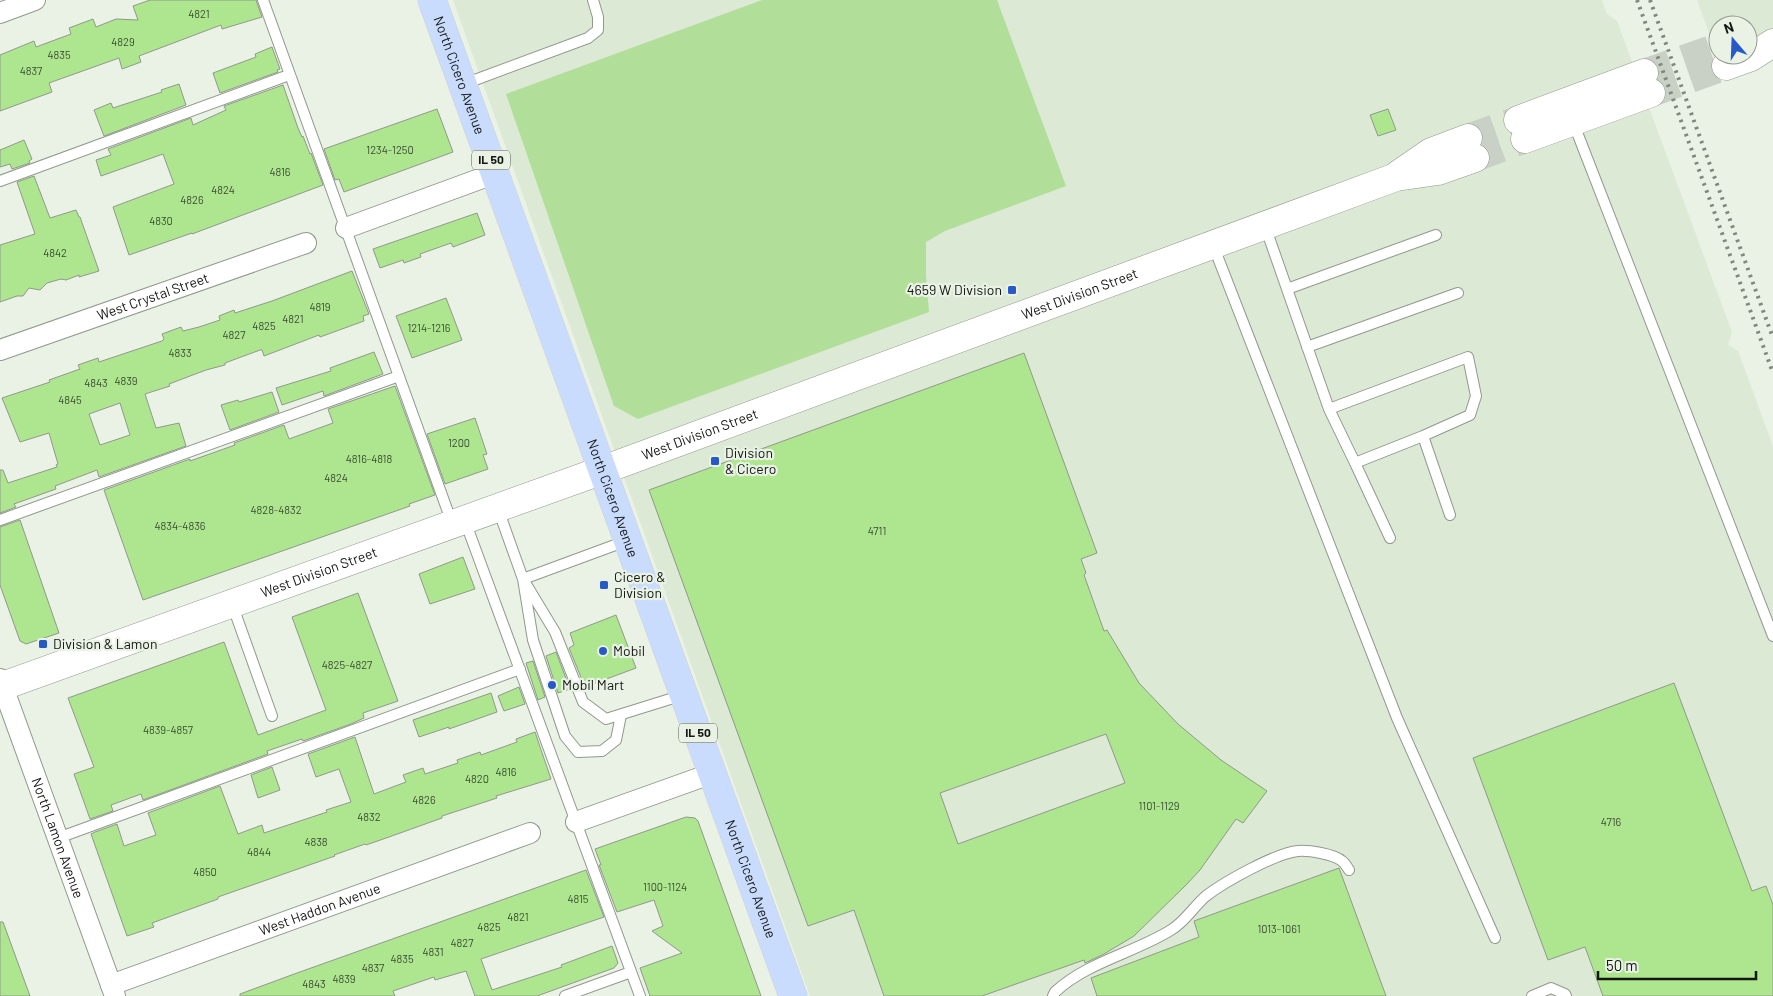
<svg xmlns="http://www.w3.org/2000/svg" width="1773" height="996" viewBox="0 0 1773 996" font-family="Barlow,sans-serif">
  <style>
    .built { fill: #dce9d5; fill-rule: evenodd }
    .green { fill: #b1df99 }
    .building { fill: #ade68e; stroke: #90998c; fill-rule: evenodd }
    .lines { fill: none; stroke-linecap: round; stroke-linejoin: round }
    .secondary-tunnel { stroke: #c9d1c6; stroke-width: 28; stroke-dasharray: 28 14; stroke-linecap: butt }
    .service-casing { stroke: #91998d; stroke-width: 12 }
    .minor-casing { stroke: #91998d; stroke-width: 22 }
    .secondary-casing { stroke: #91998d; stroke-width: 29 }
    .primary-casing { stroke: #d0d1d0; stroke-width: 29 }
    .service { stroke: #fff; stroke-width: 10 }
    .minor { stroke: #fff; stroke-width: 20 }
    .secondary { stroke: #fff; stroke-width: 28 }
    .primary { stroke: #c9dcfe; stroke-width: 28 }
    .rail { stroke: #81877f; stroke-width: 4; stroke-dasharray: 2.5 5; stroke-linecap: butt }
    .poi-dot { fill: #275ac8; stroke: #e9f2e5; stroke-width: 2 }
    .labels { text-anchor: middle; stroke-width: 4.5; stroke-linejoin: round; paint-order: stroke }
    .number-label { font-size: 11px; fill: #3a4b32 }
    .shield { fill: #e9f2e5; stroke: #545952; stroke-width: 1 }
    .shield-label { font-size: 12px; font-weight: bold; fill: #141713 }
    .street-label { font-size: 14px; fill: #141713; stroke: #e9f2e5 }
    .poi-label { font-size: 14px; fill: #141713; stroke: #e9f2e5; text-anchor: start }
  </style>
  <rect width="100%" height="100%" fill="#e9f2e5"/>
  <!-- built -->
  <path class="built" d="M453 0H1602L1607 14 1617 21 1732 332 1728 345 1738 351 1773 446V996H810Z
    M1697 0H1773V59L1725 76ZM1718 25H1748V55H1718Z"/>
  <!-- green -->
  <path class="green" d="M762 0H997L1066 186 945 231 926 242V276L929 312 638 419 614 406 506 94Z"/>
  <!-- building -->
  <path class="building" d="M150 0H256L262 17 222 29 221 25 139 56 141 62 122 69 119 58 49 83 52 92 0 111V55L34 41 36 47 71 34 69 28 93 19 96 27 116 19 138 20 133 6Z
    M272 47 280 69 277 70 278 72 220 93 213 73 256 57 255 54Z
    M179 84 186 105 104 136 94 110 111 103 113 108 162 92 161 90Z
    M283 85 298 128 302 137 303 136 310 154 311 153 323 185 192 234V233L129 255 113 207 174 184 163 154 101 176 96 160 111 155 108 149 191 118 193 125 226 110 224 106Z
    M437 109 453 152 344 192 339 179 335 180 324 149Z
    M1388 109 1396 130 1378 136 1370 115Z
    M24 140 32 159 29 161 30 163 12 169 10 164 0 167V150Z
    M34 176 50 218 76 210 79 217H80L99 271 79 277V275L66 280 61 279 47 283 40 290 29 288 23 296H17L0 302V245L35 234 17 182Z
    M477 213 485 235 453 247 451 243 420 254 421 257 404 263 403 260 380 268 373 249Z
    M352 271 369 314 363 316 364 321 320 337 319 335 264 356 262 350H260L225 363V365L206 370 169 384 170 386 145 394 156 428 179 423 186 446 99 477 97 470 55 486 56 489 14 504 16 507 0 513V470H3L8 483 57 467 56 465 58 464 49 433 20 442 2 398 50 382 49 380 80 369 78 365 98 358 99 362 162 341 164 339 162 334 181 327 183 331 199 327 220 320 219 316 234 310 235 313 272 301ZM120 403 130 435 100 445 89 414Z
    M446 298 462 340 412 358 396 316Z
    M374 352 383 374 324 396 323 391 282 405 276 388 331 371 330 368Z
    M1024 353 1097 553 1081 559 1086 573 1084 575 1104 631 1107 630 1139 683 1178 724 1221 760 1267 791 1243 823 1236 819 1200 870 1187 884 1134 936 1104 954 1085 963 1084 960 982 996H884L854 910 808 926 649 490ZM1106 734 1125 783 958 844 940 793Z
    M395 386 435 495 409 504 410 506 143 600 104 490 190 459V461L235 445 234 443 284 425 289 439 333 423 328 409Z
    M272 392 279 412 230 430 221 405 238 400 239 402Z
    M475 418 487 454 483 455 488 469 445 484 427 434Z
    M20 520 59 633 26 644 20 641 0 585V527Z
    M463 557 475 589 430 604 419 574Z
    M358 593 398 701 363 713 364 718 351 724 303 741 302 739 267 751 268 754 143 800 141 794 111 805 113 811 90 819 74 774 94 767 68 698 224 642 258 735 326 710 292 617Z
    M616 615 636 668 585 687 569 648 574 645 570 633Z
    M556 652 570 689 558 693 546 656Z
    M533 661 545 697 538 700 526 663Z
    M1674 683 1752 891 1766 886 1773 905V996H1603L1585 947 1548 960 1473 758Z
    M519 687 525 704 504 711 498 696Z
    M491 693 497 712 449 729V727L419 737 413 720Z
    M535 732 551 779 496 796 497 798 442 816V818L389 837 366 845 365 844 334 855 335 856 218 897V899L152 923 154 927 127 936 91 834 95 832 117 824 124 846 156 835 148 813 220 786 238 834 262 825 264 833 327 812 326 810 351 802 339 769 316 777 308 754 355 737 374 794 406 782 403 775 423 768 425 774 458 763 457 760 480 752 481 755 517 742 516 739Z
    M272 767 280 790 258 798 251 775Z
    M686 817 695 818 698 821 761 996H650L640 968 682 953 652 931 663 926 654 900 617 912 599 865H601L595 849Z
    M1339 868 1386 996H1097L1091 978 1199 937 1194 921Z
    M586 870 604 917 481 959 492 990 562 967 561 965 612 946 618 963 614 968 537 996H475L466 971 435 980 434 977 393 991 395 996H240V994L297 973Z
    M0 922H3L30 996H0Z"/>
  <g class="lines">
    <!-- secondary-tunnel -->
    <path class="secondary-tunnel" d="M1644 73 1718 47
      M1651 93 1726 66
      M1468 138 1518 120
      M1475 158 1525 139"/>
    <defs>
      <path id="service" d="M263 0 452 523
        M464 84 588 38 598 30V17L593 0
        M1573 122 1773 636
        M0 181 289 75
        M1265 226 1329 409 1355 463 1423 436
        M1213 245 1397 718 1495 938
        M1287 289 1436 235
        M1307 347 1458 293
        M1329 409 1468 357 1476 396 1470 415 1423 436 1450 515
        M1355 463 1390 538
        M498 509 523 579 626 541
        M0 520 399 376
        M465 521 640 996
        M523 579 533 640 565 736 578 752 602 751 616 740 621 715
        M526 584 555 632 583 702 606 719 683 695
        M232 604 272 716
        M58 838 520 669
        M565 996 631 972
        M1053 996 1055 992C1087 962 1134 953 1171 930 1186 921 1193 907 1206 896 1224 882 1276 853 1298 851 1308 850 1334 854 1342 861 1345 863 1347 867 1349 870
        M1532 996 1551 988 1565 994 1566 996"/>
      <g id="minor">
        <path d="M0 13 35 0"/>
        <path d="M346 228 496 173"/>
        <path id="s1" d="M0 350 306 243"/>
        <path id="s2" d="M0 679 115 996"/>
        <path d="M576 822 713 773"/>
        <path id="s3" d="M111 985 530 833"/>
      </g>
      <g id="secondary">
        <path d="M1726 66 1751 57 1773 43"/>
        <path d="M1518 120 1644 73"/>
        <path d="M1525 139 1651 93"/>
        <path d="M1399 174 1431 152 1468 138"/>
        <path id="s4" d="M0 687 603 470 1396 177 1438 171 1475 158"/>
      </g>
      <g id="primary">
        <path id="s5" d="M432 0 793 996"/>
      </g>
    </defs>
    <!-- service casing -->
    <use href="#service" class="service-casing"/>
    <!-- minor casing -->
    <use href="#minor" class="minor-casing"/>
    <!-- secondary casing -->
    <use href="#secondary" class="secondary-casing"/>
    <!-- primary casing -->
    <use href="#primary" class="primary-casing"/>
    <!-- service -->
    <use href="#service" class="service"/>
    <!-- minor -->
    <use href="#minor" class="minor"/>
    <!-- secondary -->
    <use href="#secondary" class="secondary"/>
    <!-- primary -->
    <use href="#primary" class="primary"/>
    <!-- rail -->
    <path class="rail" d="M1637 0 1773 373
      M1650 0 1773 338"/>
  </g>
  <!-- markers -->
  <g class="poi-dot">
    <rect x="1007" y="285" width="10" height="10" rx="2.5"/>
    <rect x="710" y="456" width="10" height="10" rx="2.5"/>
    <rect x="599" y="580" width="10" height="10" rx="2.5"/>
    <rect x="38" y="639" width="10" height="10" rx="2.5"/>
    <circle cx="603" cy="651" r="5"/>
    <circle cx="552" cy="685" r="5"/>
  </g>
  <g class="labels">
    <!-- number labels -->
    <g class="number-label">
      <text x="199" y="18">4821</text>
      <text x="123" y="46">4829</text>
      <text x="59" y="59">4835</text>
      <text x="31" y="75">4837</text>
      <text x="390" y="154">1234-1250</text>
      <text x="280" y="176">4816</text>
      <text x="223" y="194">4824</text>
      <text x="192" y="204">4826</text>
      <text x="161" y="225">4830</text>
      <text x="55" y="257">4842</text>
      <text x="320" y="311">4819</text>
      <text x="293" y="323">4821</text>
      <text x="264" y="330">4825</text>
      <text x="429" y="332">1214-1216</text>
      <text x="234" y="339">4827</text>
      <text x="180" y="357">4833</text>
      <text x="126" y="385">4839</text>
      <text x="96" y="387">4843</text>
      <text x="70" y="404">4845</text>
      <text x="459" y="447">1200</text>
      <text x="369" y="463">4816-4818</text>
      <text x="336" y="482">4824</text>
      <text x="276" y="514">4828-4832</text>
      <text x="180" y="530">4834-4836</text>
      <text x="877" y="535">4711</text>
      <text x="347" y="669">4825-4827</text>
      <text x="168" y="734">4839-4857</text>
      <text x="506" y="776">4816</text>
      <text x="477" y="783">4820</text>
      <text x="424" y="804">4826</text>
      <text x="1159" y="810">1101-1129</text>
      <text x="369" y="821">4832</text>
      <text x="1611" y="826">4716</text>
      <text x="316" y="846">4838</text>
      <text x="259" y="856">4844</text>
      <text x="205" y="876">4850</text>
      <text x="665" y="891">1100-1124</text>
      <text x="578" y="903">4815</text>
      <text x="518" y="921">4821</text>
      <text x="489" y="931">4825</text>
      <text x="1279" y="933">1013-1061</text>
      <text x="462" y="947">4827</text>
      <text x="433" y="956">4831</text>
      <text x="402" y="963">4835</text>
      <text x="373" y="972">4837</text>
      <text x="344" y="983">4839</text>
      <text x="314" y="988">4843</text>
    </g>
    <!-- shield labels -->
    <g class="shield">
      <rect x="472" y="150.5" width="38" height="19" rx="4"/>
      <rect x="679" y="723.5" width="38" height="19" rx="4"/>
    </g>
    <g class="shield-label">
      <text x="491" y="164">IL 50</text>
      <text x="698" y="737">IL 50</text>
    </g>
    <!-- street labels -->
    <g class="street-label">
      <text dy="5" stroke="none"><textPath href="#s5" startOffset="80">North Cicero Avenue</textPath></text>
      <text dy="5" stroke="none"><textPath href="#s4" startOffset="1149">West Division Street</textPath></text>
      <text dy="5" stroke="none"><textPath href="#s1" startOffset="162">West Crystal Street</textPath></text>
      <text dy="5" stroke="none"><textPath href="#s4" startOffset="744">West Division Street</textPath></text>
      <text dy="5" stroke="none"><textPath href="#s5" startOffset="530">North Cicero Avenue</textPath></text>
      <text dy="5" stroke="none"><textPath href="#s4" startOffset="339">West Division Street</textPath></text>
      <text dy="5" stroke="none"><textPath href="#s2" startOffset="169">North Lamon Avenue</textPath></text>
      <text dy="5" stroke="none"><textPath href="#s5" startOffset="935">North Cicero Avenue</textPath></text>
      <text dy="5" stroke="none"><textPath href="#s3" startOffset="222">West Haddon Avenue</textPath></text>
    </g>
    <!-- poi labels -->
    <g class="poi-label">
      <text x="1002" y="295" text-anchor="end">4659 W Division</text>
      <text x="725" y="458">Division<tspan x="725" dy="16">&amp; Cicero</tspan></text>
      <text x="614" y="582">Cicero &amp;<tspan x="614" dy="16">Division</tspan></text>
      <text x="53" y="649">Division &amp; Lamon</text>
      <text x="613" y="656">Mobil</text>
      <text x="562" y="690">Mobil Mart</text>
    </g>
  </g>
  <!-- north arrow -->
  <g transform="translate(1733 40) rotate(341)"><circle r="24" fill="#e9f2e5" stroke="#949a91"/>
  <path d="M0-4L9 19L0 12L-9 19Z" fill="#275ac8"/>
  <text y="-8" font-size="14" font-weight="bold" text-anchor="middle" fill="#141713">N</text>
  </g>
  <!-- scale -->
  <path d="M1598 971v8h158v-8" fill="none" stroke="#141713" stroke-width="2.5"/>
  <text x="1606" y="971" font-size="15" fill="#141713" stroke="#e9f2e5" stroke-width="4" paint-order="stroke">50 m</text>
</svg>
